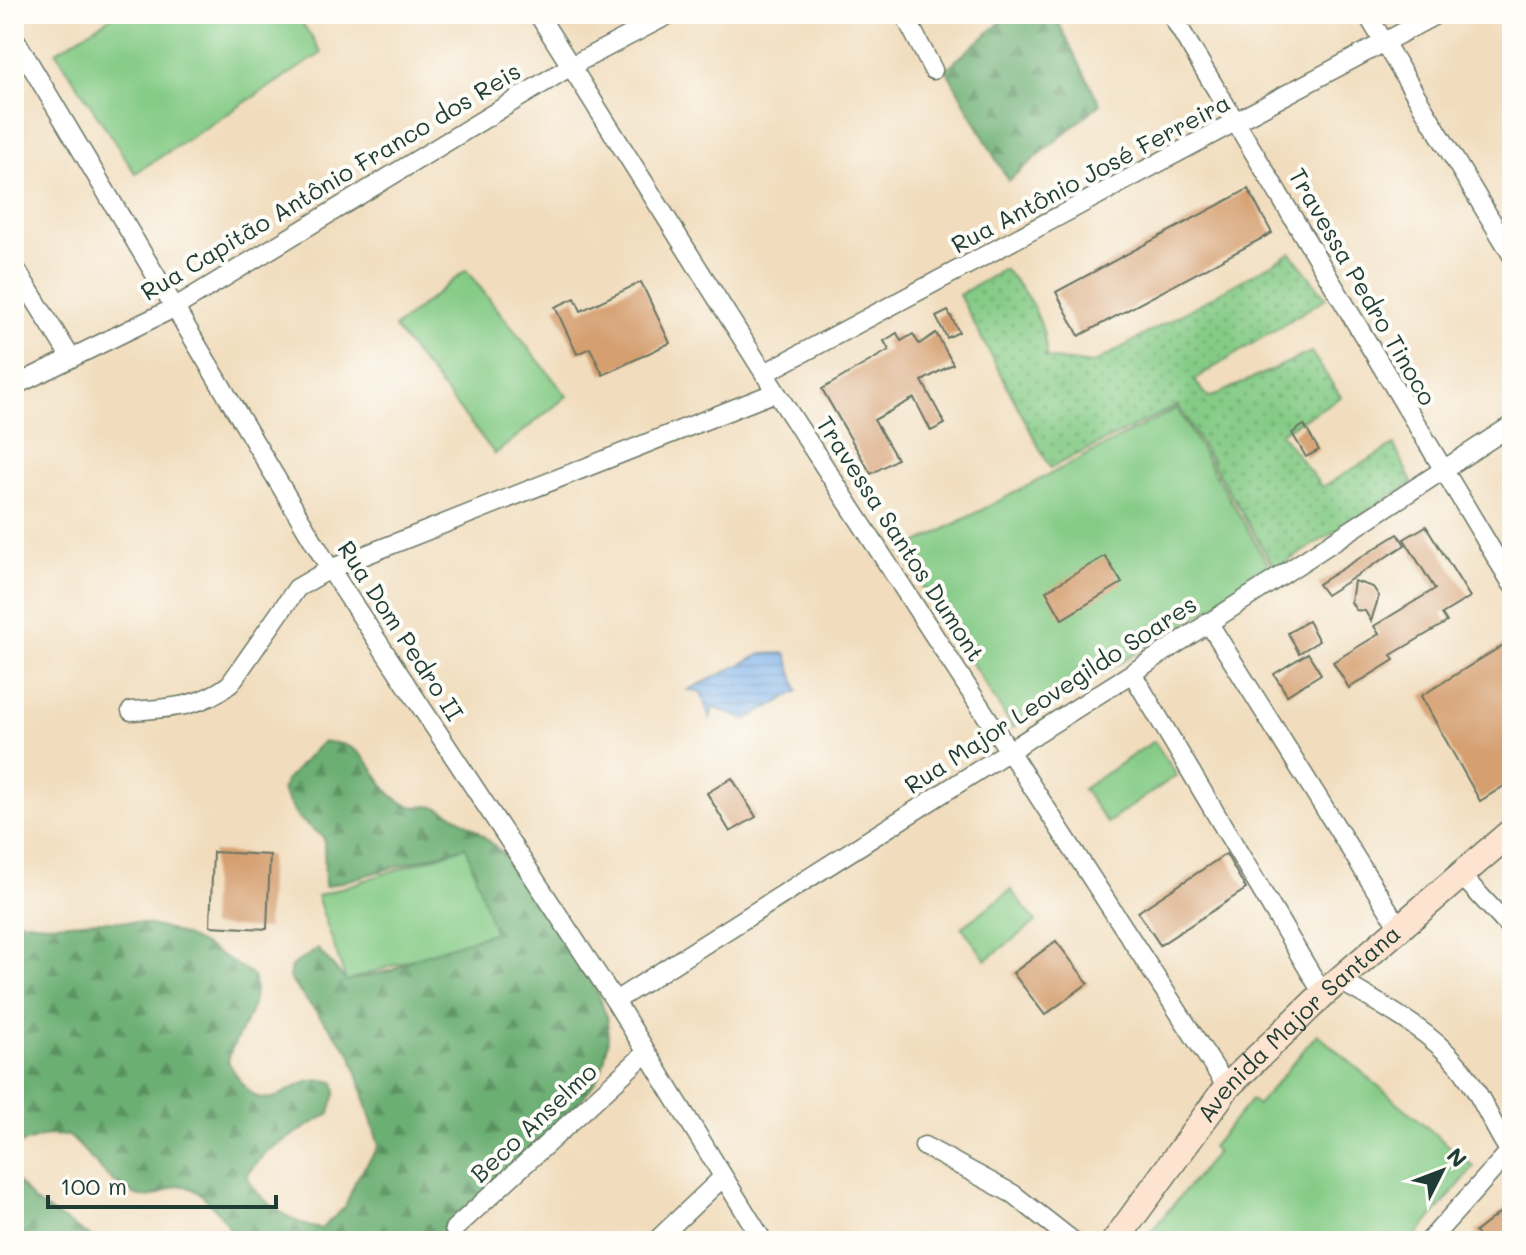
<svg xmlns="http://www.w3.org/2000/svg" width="1526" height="1255" viewBox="0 0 1526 1255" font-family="Mali,sans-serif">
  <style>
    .grass { fill: url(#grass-dots); stroke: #52845d; stroke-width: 2 }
    .forest { fill: url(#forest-firs); stroke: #467654; stroke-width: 2 }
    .green { fill: #85cb86; stroke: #52845d; stroke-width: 2 }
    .water { fill: url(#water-rules); stroke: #4d768e; stroke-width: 2 }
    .building { fill: #d59f6f }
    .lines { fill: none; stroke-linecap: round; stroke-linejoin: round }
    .street-casing { stroke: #687564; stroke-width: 21 }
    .secondary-casing { stroke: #687564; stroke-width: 29 }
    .street { stroke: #fff; stroke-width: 18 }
    .secondary { stroke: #fde4d0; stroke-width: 26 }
    .labels { text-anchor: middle; stroke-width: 8; stroke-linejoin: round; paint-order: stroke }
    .street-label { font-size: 24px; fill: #1f3d34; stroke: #fdfcf7 }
  </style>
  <defs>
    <pattern id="grass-dots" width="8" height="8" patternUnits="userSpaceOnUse" patternTransform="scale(2)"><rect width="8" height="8" fill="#85cb86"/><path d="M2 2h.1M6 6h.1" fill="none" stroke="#6ca66e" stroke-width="1.8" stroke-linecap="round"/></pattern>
    <pattern id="forest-firs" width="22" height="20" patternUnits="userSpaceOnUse" patternTransform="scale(2)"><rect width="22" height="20" fill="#6caf73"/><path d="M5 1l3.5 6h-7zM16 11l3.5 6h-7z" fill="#58905f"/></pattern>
    <pattern id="water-rules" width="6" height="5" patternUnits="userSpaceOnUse" patternTransform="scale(2)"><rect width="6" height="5" fill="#7bb0e9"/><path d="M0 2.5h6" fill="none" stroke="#6490be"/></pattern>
  </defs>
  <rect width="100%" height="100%" fill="#fdfcf7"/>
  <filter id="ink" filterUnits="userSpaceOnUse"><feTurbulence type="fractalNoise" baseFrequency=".0125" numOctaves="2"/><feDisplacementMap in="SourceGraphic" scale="16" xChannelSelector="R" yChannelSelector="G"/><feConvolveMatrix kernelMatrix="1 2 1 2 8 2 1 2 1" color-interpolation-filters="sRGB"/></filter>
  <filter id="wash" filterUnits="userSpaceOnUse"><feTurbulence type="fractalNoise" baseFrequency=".006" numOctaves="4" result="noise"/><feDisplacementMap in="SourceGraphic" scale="32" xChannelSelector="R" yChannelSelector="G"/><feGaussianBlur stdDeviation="1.8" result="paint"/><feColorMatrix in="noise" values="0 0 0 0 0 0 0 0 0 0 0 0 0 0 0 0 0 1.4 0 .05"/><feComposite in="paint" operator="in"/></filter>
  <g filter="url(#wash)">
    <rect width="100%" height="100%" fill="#f1ddbd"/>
    <!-- grass -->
    <path class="grass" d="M1291 253 1326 298 1194 380 1209 398 1311 352 1341 397 1280 433 1322 487 1394 445 1412 483 1275 569 1178 405 1050 468 959 295 1004 269C1029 294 1047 323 1046 358L1092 364Z"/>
    <!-- forest -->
    <path class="forest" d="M1010 14H1054L1100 104 1008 181 946 69Z
      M322 742C380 740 371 796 411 806 418 808 427 805 435 807 450 811 470 825 482 835 523 867 591 963 605 1013 611 1030 607 1057 600 1073 586 1106 485 1189 454 1218L442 1241H233C230 1225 222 1216 211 1204 171 1162 168 1208 134 1194 108 1184 90 1154 69 1136L47 1135 14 1146V919C48 929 77 920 112 921 168 921 208 945 253 976 262 1010 235 1031 228 1061 269 1140 285 1068 334 1082L336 1092 330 1113 267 1151 247 1174C254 1200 296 1225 321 1229L345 1207 356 1180 379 1146 351 1053 296 988 289 978 291 966 318 949 346 981 393 970 424 953 465 847 325 887 324 838 298 818 282 791 285 781Z
      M14 1178 35 1202 97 1241H14Z"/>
    <!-- green -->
    <path class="green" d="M116 14H296L322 53 135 173 56 52Z
      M466 270 567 396 495 454 394 328Z
      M1177 408 1272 571 1013 728 901 552Z
      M1154 741 1177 775 1107 823 1083 789Z
      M466 847 494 932 346 981 317 896Z
      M1011 890 1036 922 986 960 962 927Z
      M1317 1034 1474 1167 1412 1241H1143L1217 1152 1212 1147 1251 1100 1258 1105Z"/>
    <!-- water -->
    <path class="water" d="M786 653 798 691 746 720 713 707 710 719 701 692 688 690 762 654Z"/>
    <g id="blocks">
      <!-- building -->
      <path class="building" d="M1248 189 1272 233 1079 336 1056 292Z
        M641 282 670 343 603 375 590 348 577 354 555 307 575 298 581 311Z
        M948 311 959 332 947 338 936 317Z
        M897 333 901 341 913 334 919 344 936 333 953 364 922 381 945 424 931 431 914 398 874 420 897 459 871 474 822 389 889 350 884 341Z
        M1304 425 1319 450 1306 457 1292 433Z
        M1426 526 1470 597 1442 614 1447 622 1391 655 1394 660 1349 688 1333 662 1379 634 1374 626 1435 589 1404 539Z
        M1398 534 1405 545 1326 595 1318 584Z
        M1105 556 1122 583 1062 619 1046 591Z
        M1354 581 1373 587 1379 596 1371 621 1365 611 1356 610 1351 602Z
        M1308 621 1319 641 1299 653 1288 633Z
        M1505 644 1512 655V781L1480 801 1421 696Z
        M1308 653 1321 674 1287 695 1274 674Z
        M732 778 756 817 730 832 707 793Z
        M213 852 270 855 267 929 210 926Z
        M1226 854 1246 889 1160 945 1138 912Z
        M1056 941 1088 983 1045 1015 1013 973Z
        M1512 1203V1241H1482L1475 1232Z"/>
    </g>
  </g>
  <g filter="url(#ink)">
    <use href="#blocks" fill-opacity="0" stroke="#687564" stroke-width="2"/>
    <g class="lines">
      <defs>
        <path id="street" d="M538 14 776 392 1227 1087
          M904 14 933 70
          M1171 14 1512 584
          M1367 14 1512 255
          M14 37 330 569 615 1001 763 1241
          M14 266 71 358
          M765 373 1437 14
          M14 386 174 308 571 66 670 14
          M1208 622 1399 927
          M1132 673 1323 994
          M131 711C169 708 199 708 230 684L297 588 330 569 776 392
          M1460 874 1512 930
          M1339 980C1381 1005 1427 1028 1459 1066 1481 1092 1492 1127 1512 1155
          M615 1001 1132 673 1512 425
          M924 1146 1013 1194 1073 1241
          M454 1229 646 1053
          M656 1241 722 1178
          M1429 1241 1509 1152"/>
        <g id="secondary">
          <path id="s1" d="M1115 1241 1227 1087 1323 994 1512 831"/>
        </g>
      </defs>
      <!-- street casing -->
      <use href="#street" class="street-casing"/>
      <!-- secondary casing -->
      <use href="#secondary" class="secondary-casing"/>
      <!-- street -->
      <use href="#street" class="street"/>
      <!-- secondary -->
      <use href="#secondary" class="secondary"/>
    </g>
  </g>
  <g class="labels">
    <!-- street labels -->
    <g class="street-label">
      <text transform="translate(1091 174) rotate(-28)" y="8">Rua Antônio José Ferreira</text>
      <text transform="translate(331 182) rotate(-31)" y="8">Rua Capitão Antônio Franco dos Reis</text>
      <text transform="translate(1362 287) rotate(60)" y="8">Travessa Pedro Tinoco</text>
      <text transform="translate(900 539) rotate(57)" y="8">Travessa Santos Dumont</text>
      <text transform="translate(400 631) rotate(57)" y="8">Rua Dom Pedro II</text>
      <text transform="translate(1051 695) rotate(-33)" y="8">Rua Major Leovegildo Soares</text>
      <text dy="8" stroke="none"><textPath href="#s1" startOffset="286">Avenida Major Santana</textPath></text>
      <text transform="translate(534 1123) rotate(-43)" y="8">Beco Anselmo</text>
    </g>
  </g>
  <!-- margin -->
  <rect width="1526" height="1255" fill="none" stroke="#fdfcf7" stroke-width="48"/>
  <!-- north arrow -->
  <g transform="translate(1442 1171) rotate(48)" stroke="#fdfcf7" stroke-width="6" paint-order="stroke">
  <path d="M0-6L14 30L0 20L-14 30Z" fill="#1f3d34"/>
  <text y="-12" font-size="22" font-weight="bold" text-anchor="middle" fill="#1f3d34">N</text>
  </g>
  <!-- scale -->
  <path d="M48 1195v12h228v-12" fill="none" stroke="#1f3d34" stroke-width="4"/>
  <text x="60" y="1195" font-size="24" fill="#1f3d34" stroke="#fdfcf7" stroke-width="6" paint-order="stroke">100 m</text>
</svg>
